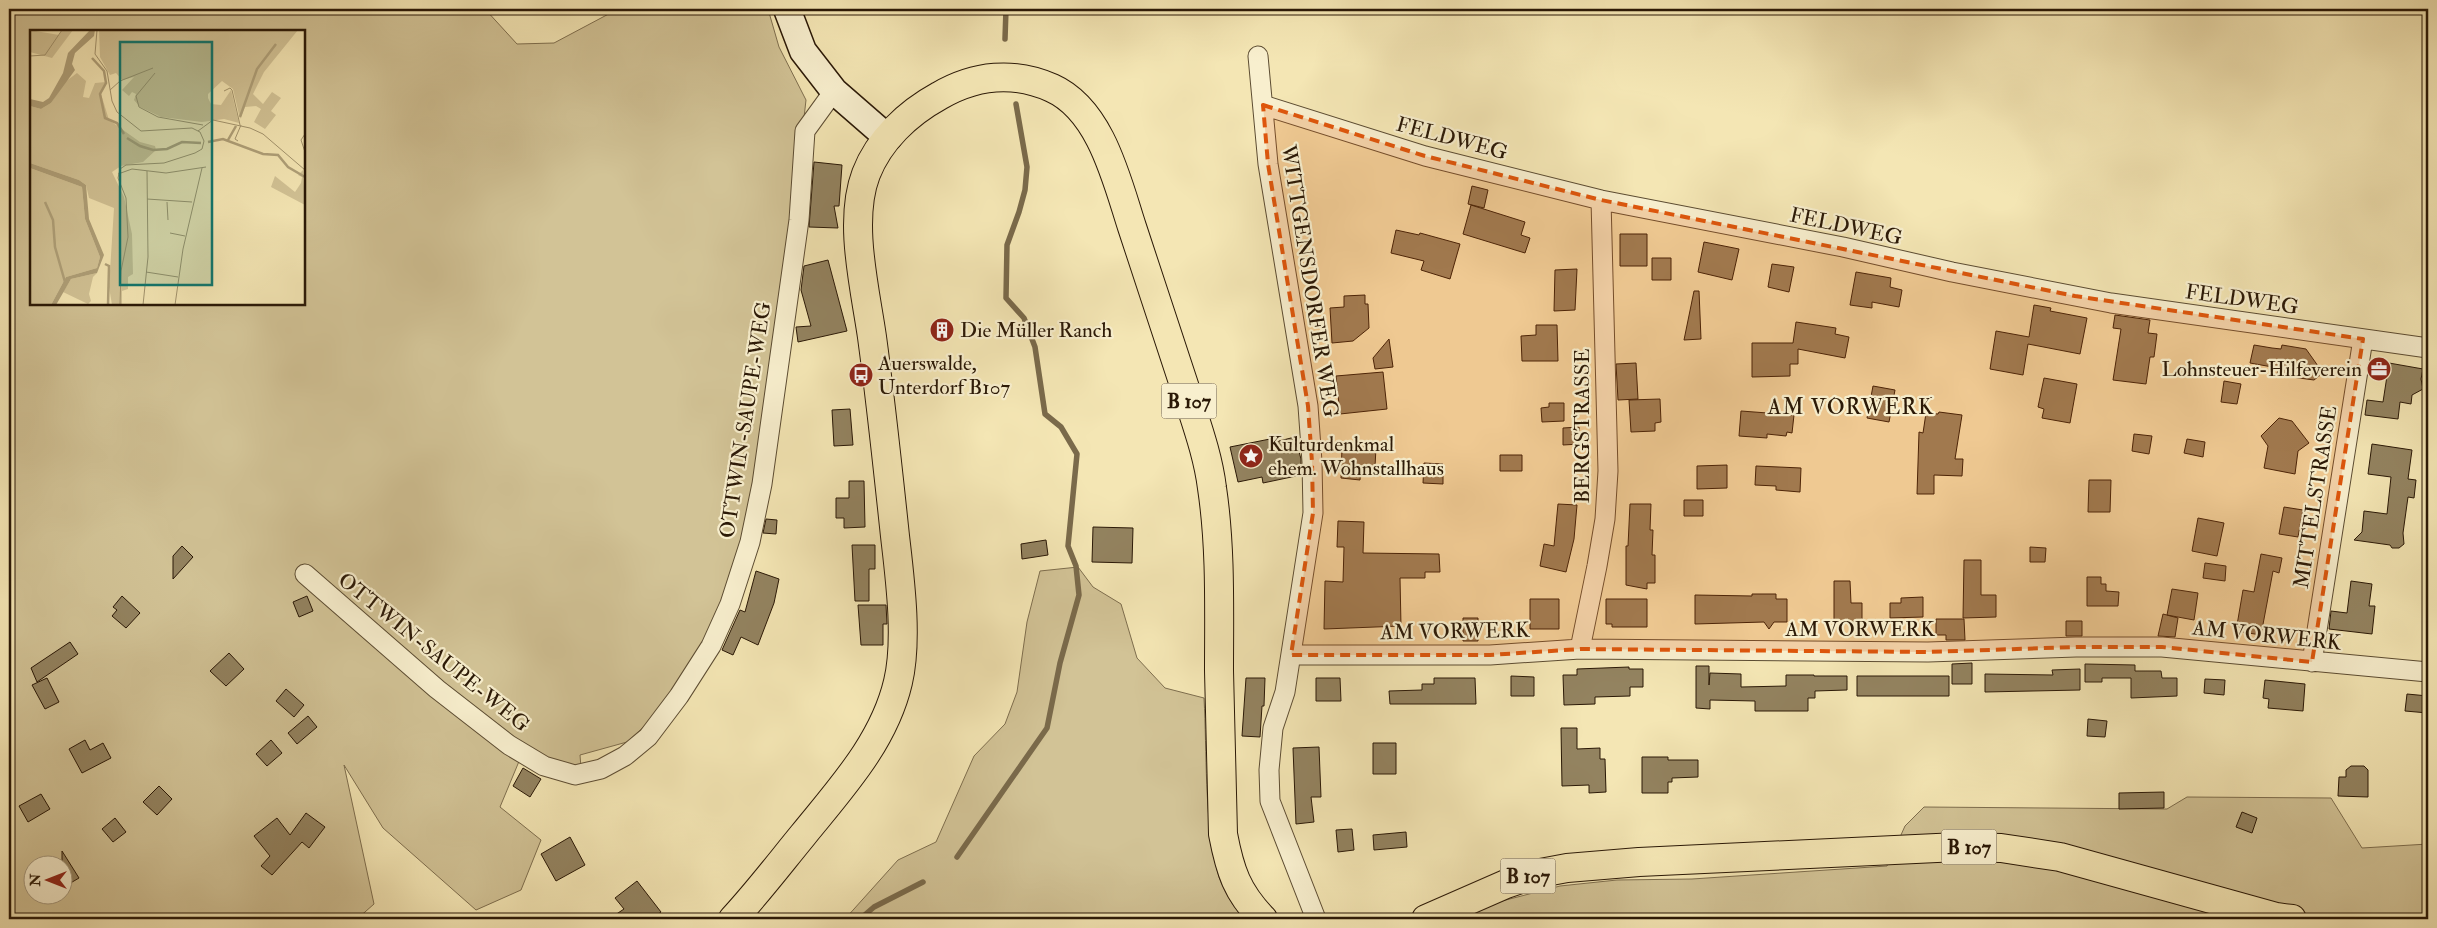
<svg xmlns="http://www.w3.org/2000/svg" width="2437" height="928" viewBox="0 0 2437 928" font-family="'IM FELL Double Pica',serif">
  <style>
    .green { fill: #d2c396; stroke: #7e6e4e; fill-rule: evenodd }
    .lines { fill: none; stroke-linecap: round; stroke-linejoin: round }
    .stream { stroke: #7a6a4b; stroke-width: 5.5 }
    .building { fill: #938360; stroke: #2a1806 }
    .street-casing { stroke: #5c4c32; stroke-width: 21 }
    .secondary-casing { stroke: #2a1806; stroke-width: 29 }
    .primary-casing { stroke: #2a1806; stroke-width: 30 }
    .street { stroke: #f8efce; stroke-width: 19 }
    .secondary { stroke: #f8efce; stroke-width: 26 }
    .primary { stroke: #f4e6b4; stroke-width: 28 }
    .marked { fill: #de560c; fill-opacity: 0.2; stroke: #de560c; stroke-width: 4; stroke-dasharray: 10 6; stroke-linejoin: round }
    .labels { text-anchor: middle; stroke-width: 4.5; stroke-linejoin: round; paint-order: stroke }
    .shield { fill: #f8efce; stroke: #685842; stroke-width: 1 }
    .shield-label { font-size: 20px; font-weight: bold; fill: #2a1806 }
    .street-label { font-size: 21px; fill: #2a1806; stroke: #f8efce }
    .poi-label { font-size: 21px; fill: #2a1806; stroke: #f8efce; text-anchor: start }
    .neighbourhood-label { font-size: 22px; letter-spacing: 1px; fill: #2a1806; stroke: #f8efce }
    .inset-river { fill: none; stroke: #afa079; stroke-width: 2.5 }
    .inset-road { fill: none; stroke: #a3946e; stroke-width: 1 }
    .view { fill: #0f766e; fill-opacity: 0.15; stroke: #0f766e; stroke-width: 2.5 }
    .inset-edge { fill: none; stroke: #2a1806; stroke-width: 2.5 }
  </style>
  <rect width="100%" height="100%" fill="#f4e6b4"/>
  <filter id="stains"><feTurbulence type="fractalNoise" baseFrequency=".004" numOctaves="4"/><feColorMatrix values="0 0 0 0 .2 0 0 0 0 .09 0 0 0 0 .02 0 0 0 .5 -.17"/></filter>
  <radialGradient id="worn" r=".72"><stop offset=".6" stop-color="#630" stop-opacity="0"/><stop offset="1" stop-color="#630" stop-opacity=".3"/></radialGradient>
  <!-- green -->
  <path class="green" d="M9 9H485L517 44 554 43 618 9H768L779 47 806 100 779 338 751 516 726 601 700 650 676 687 650 721 627 742 580 755 582 781 520 759 500 807 541 840 521 890 476 910 383 828 344 765 374 904 357 919H9ZM31 31H304V304H31ZM32 866H62V896H32Z
    M1078 567 1093 587 1121 604 1137 658 1165 688 1204 698C1207 752 1204 818 1217 870 1221 887 1233 909 1246 919H845L898 860 936 842 974 756 1005 724 1017 692 1027 622 1040 571Z
    M2187 797 2331 798 2362 848 2428 844V919H1459L1502 901 1560 886 1617 880 1692 879 1887 866 1905 826 1924 807 2167 809Z"/>
  <g class="lines">
    <!-- stream -->
    <path class="stream" d="M1005 39 1006 9
      M957 857 1047 728 1060 663 1079 595 1076 566 1068 546 1077 454 1061 427 1045 414 1035 347 1024 318 1006 298 1007 245 1019 212 1025 190 1027 167 1016 104
      M860 919 874 907 923 882"/>
  </g>
  <!-- building -->
  <path class="building" d="M814 162 842 165 839 206H834L838 228 809 227Z
    M1472 186 1488 190 1484 208 1468 204Z
    M1471 205 1525 222 1521 235 1530 238 1525 253 1463 234Z
    M1396 230 1419 235 1420 233 1460 244 1450 279 1421 270 1424 261 1391 253Z
    M1620 234H1647V266H1620Z
    M1704 242 1739 249 1732 280 1698 272Z
    M1652 258H1671V280H1652Z
    M828 260 847 331 798 342 796 327 811 326 801 290 804 266Z
    M1772 264 1794 267 1789 292 1768 287Z
    M1577 269 1575 310 1554 311 1555 270Z
    M1856 272 1891 278 1890 287 1902 290 1899 307 1872 302V308L1850 305Z
    M1694 291H1699L1701 339 1684 340Z
    M1365 295V304H1368L1369 328 1353 341 1332 343 1330 308 1344 307V296Z
    M2034 305 2051 308 2050 311 2087 318 2080 354 2028 344 2023 375 1990 369 1996 331 2029 337Z
    M2115 315 2150 320 2148 333 2157 334 2154 357H2150L2146 384 2113 380 2121 329 2113 328Z
    M1796 322 1836 328 1835 334 1849 337 1845 358 1798 349V364H1790V376L1752 377V343H1793Z
    M1536 325H1557L1558 361H1522L1521 336 1536 335Z
    M1389 339 1393 367 1375 369 1373 358Z
    M2254 345 2272 348 2281 349 2282 345 2306 349 2323 373 2314 380 2277 375 2278 368 2250 363Z
    M1636 363 1638 399 1618 400 1616 364Z
    M2389 363 2423 369 2421 379 2423 389 2412 395 2411 404 2400 402 2398 419 2365 415 2367 400 2383 402Z
    M1383 372 1387 409 1340 414 1336 376Z
    M2044 378 2077 384 2070 423 2042 418 2044 409 2038 407Z
    M2224 381 2241 384 2237 404 2221 402Z
    M1873 386 1895 390 1889 422 1867 418Z
    M1660 399 1661 422 1655 423V431L1631 432 1629 400Z
    M1549 403H1564V421L1542 422 1541 408 1549 407Z
    M850 409 853 445 834 446 832 410Z
    M1741 411 1794 415 1792 433 1787 432 1786 436 1767 434V438L1739 436Z
    M1939 412 1962 415 1955 459H1963L1962 476 1934 475V494H1917L1919 432 1923 433 1926 413 1938 414Z
    M2279 418 2292 421 2309 443 2298 451 2295 474 2264 468 2268 446 2261 436Z
    M1579 427 1580 444 1563 445V428Z
    M2134 434 2152 436 2149 454 2132 451Z
    M1295 437 1301 459V475L1263 483 1262 477 1238 482 1230 447 1270 439 1271 443Z
    M2187 439 2205 442 2203 457 2184 453Z
    M2372 444 2412 450 2408 479 2416 480 2414 498 2408 497 2403 533 2404 544 2399 548H2392L2390 545 2354 540 2362 532 2364 511 2387 514 2391 477 2368 474Z
    M1342 446 1376 447 1375 467H1361L1360 480 1341 478Z
    M1500 455H1522V471H1500Z
    M1424 463 1443 464V484L1423 483Z
    M1727 465V488L1697 489V466Z
    M1756 466 1801 468 1800 492 1776 490V486L1755 485Z
    M2089 480H2111L2110 512H2088Z
    M849 481H864L865 527 844 528V518H836V498H849Z
    M1684 500H1703V516H1684Z
    M1558 504 1577 505 1574 539 1566 572 1540 566 1544 544 1554 546Z
    M1630 504H1651L1650 530H1653L1652 555H1655V583H1647V589L1626 585V546H1628Z
    M2284 507 2303 510 2298 537 2279 534Z
    M2198 518 2224 523 2217 556 2192 551Z
    M766 519 777 520 776 534 763 533Z
    M1338 521 1364 522 1363 553 1439 554 1440 572H1425V578H1400L1401 626 1324 629 1325 581 1343 582 1344 547H1337Z
    M1093 527 1133 528 1132 563 1092 562Z
    M1046 540 1048 555 1022 559 1021 544Z
    M852 545H875V569H869V601H855Z
    M182 546 193 557 173 579V556Z
    M2030 547 2046 548 2045 562H2030Z
    M2261 554 2282 558 2279 573 2273 571 2261 635 2236 631 2243 590 2254 592Z
    M1964 560H1981V595H1996V617L1963 618Z
    M2205 563 2226 566 2225 581 2203 578Z
    M756 571 779 579 774 603 758 645 741 637 733 655 722 650 740 610 745 612Z
    M2087 577H2101V584H2106V591L2119 592 2118 606H2087Z
    M1834 581H1850L1851 603H1862V622H1834Z
    M2351 581 2372 584 2369 606H2375L2372 634 2329 629 2331 611 2347 613Z
    M2172 589 2198 593 2194 620 2167 615Z
    M1752 594H1776V599H1787V622H1774L1769 629 1764 622 1695 624V595L1752 596Z
    M122 596 140 613 126 628 112 616 117 610 113 607Z
    M307 596 313 611 299 617 293 602Z
    M1923 597V617L1890 618V603H1901V598Z
    M1530 599H1559V629H1530Z
    M1606 599H1647V627H1612V624H1606Z
    M858 605H886L887 624H883V645H861Z
    M2163 614 2178 618 2175 637 2158 636Z
    M1463 618H1478V641H1463Z
    M1936 619H1964L1965 640H1946V635H1936Z
    M2066 621H2082V636H2066Z
    M70 642 78 654 37 682 31 668Z
    M229 653 244 669 226 686 210 671Z
    M1972 663V684H1952V664Z
    M2085 664 2135 665V671H2161L2162 678H2177V696L2131 698V678H2102V682H2085Z
    M1696 666H1709V685L1710 673 1741 674V687L1786 686V675H1814V676H1847V690L1815 691V698H1808V711H1755V701L1710 700V709L1696 708Z
    M1629 667V669H1643V687H1630V696L1595 697V704L1564 705 1563 675H1577V669Z
    M2080 669V690L1985 692V674L2053 675 2052 670Z
    M1511 676 1534 677V696H1511Z
    M1857 676H1949V696H1857Z
    M47 678 59 702 45 709 32 685Z
    M1246 678H1265L1264 706H1262L1260 737 1242 736Z
    M1316 678H1340L1341 701H1316Z
    M1434 678H1475L1476 704H1390L1389 691 1422 690V684H1434Z
    M2205 679 2225 680 2224 695 2204 693Z
    M2265 680 2305 684 2303 711 2268 708 2269 699 2263 698Z
    M286 689 304 705 294 717 276 701Z
    M2407 694 2428 696V713L2405 711Z
    M308 716 317 727 297 744 288 733Z
    M2088 719 2107 721 2105 737 2087 736Z
    M1561 728H1577V749L1600 748V759H1605L1606 792 1589 793V785L1562 786Z
    M85 740 90 750 103 743 111 758 82 773 69 749Z
    M271 740 282 753 267 766 256 754Z
    M1373 743H1396V774H1373Z
    M1319 747 1321 797H1311L1314 822 1296 824 1293 748Z
    M1642 757H1668V760H1698V777L1672 778V782H1668V793H1642Z
    M2351 766H2364L2368 770V797L2338 796 2339 777H2346V770Z
    M523 768 541 779 530 797 513 786Z
    M159 786 172 799 157 815 143 802Z
    M2164 792V808L2119 809V793Z
    M41 794 50 809 28 822 19 806Z
    M2242 812 2257 818 2252 833 2236 827Z
    M306 813 325 827 309 848 302 842 272 875 261 866 270 856 254 836 277 818 290 835Z
    M115 818 126 832 113 842 102 829Z
    M1352 829 1354 850 1338 852 1336 830Z
    M1406 832 1407 847 1374 850 1373 835Z
    M570 837 585 865 556 881 541 854Z
    M62 851 79 878 62 888Z
    M637 881 661 912 652 919H609L624 909 615 898Z"/>
  <g class="lines">
    <defs>
      <path id="street" d="M1258 56 1268 164 1308 406 1312 462 1313 513 1285 692 1273 728 1269 770 1270 801 1316 919
        M1263 105 1425 156 1601 200 1843 247 1952 272 2111 303 2428 348
        M305 574 437 689 509 745 544 766 575 775 601 769 625 756 648 737 679 696 711 646 730 604 750 542 762 484 799 220 805 131 834 91
        M1580 649 1597 566 1605 519 1608 471 1601 200
        M1291 655H1490L1580 649 1928 652 2076 647H2162L2428 672
        M2312 662 2363 339"/>
      <path id="secondary" d="M787 9 803 51 834 91 888 138"/>
      <path id="primary" d="M733 919C758 892 780 863 803 835 841 788 884 742 898 682 908 640 900 579 895 536 888 470 881 403 872 337 865 288 848 221 866 174 879 140 908 113 939 96 975 75 1014 71 1052 88 1101 110 1117 181 1132 227 1150 281 1168 336 1186 391 1196 423 1208 455 1212 488 1221 548 1219 610 1219 670 1220 725 1222 780 1223 834 1230 871 1237 892 1263 919
        M1426 919 1506 884 1535 874 1567 868 1639 862 1958 847 2001 848 2060 857 2276 917 2292 919"/>
    </defs>
    <!-- street casing -->
    <use href="#street" class="street-casing"/>
    <!-- secondary casing -->
    <use href="#secondary" class="secondary-casing"/>
    <!-- primary casing -->
    <use href="#primary" class="primary-casing"/>
    <!-- street -->
    <use href="#street" class="street"/>
    <!-- secondary -->
    <use href="#secondary" class="secondary"/>
    <!-- primary -->
    <use href="#primary" class="primary"/>
  </g>
  <!-- marked area -->
  <path class="marked" d="M1263 105 1425 156 1601 200 2075 296 2363 339 2312 662 2162 647H2076L1928 652 1580 649 1490 655H1291L1313 513 1312 462 1308 406 1268 164Z"/>
  <!-- icons -->
  <defs>
    <symbol id="building-disc" viewBox="-11 -11 22 22"><circle r="9.5" fill="#8f2418" stroke="#f8efce"/><path d="M-4-6H4V6H1V3H-1V6H-4ZM-2.5-4.3h1.7v1.8h-1.7ZM.8-4.3h1.7v1.8H.8ZM-2.5-1h1.7V.8h-1.7ZM.8-1h1.7V.8H.8Z" fill="#fff"/></symbol>
    <symbol id="office-disc" viewBox="-11 -11 22 22"><circle r="9.5" fill="#8f2418" stroke="#f8efce"/><path d="M-6-3h4V-5.5h4V-3h4V5H-6ZM-1-4.5V-3h2v-1.5ZM-6 0V1H6V0Z" fill="#fff"/></symbol>
    <symbol id="bus-disc" viewBox="-11 -11 22 22"><circle r="9.5" fill="#8f2418" stroke="#f8efce"/><path d="M-5-6H5V4H4V6H2V4H-2V6H-4V4H-5ZM-3.5-4V0h7V-4ZM-3.5 1.2v1.5H-2V1.2ZM2 1.2v1.5H3.5V1.2Z" fill="#fff"/></symbol>
    <symbol id="sight-disc" viewBox="-11 -11 22 22"><circle r="9.5" fill="#8f2418" stroke="#f8efce"/><path d="M0-6L1.8-2.2L6-1.7L2.9 1.2L3.7 5.4L0 3.3L-3.7 5.4L-2.9 1.2L-6-1.7L-1.8-2.2Z" fill="#fff"/></symbol>
  </defs>
  <g fill-rule="evenodd">
    <use href="#building-disc" x="928" y="316" width="28" height="28"/>
    <use href="#office-disc" x="2365" y="355" width="28" height="28"/>
    <use href="#bus-disc" x="847" y="361" width="28" height="28"/>
    <use href="#sight-disc" x="1237" y="442" width="28" height="28"/>
  </g>
  <g class="labels">
    <!-- shield labels -->
    <g class="shield">
      <rect x="1161.5" y="383.5" width="55" height="35" rx="4"/>
      <rect x="1941.5" y="829.5" width="55" height="35" rx="4"/>
      <rect x="1500.5" y="858.5" width="55" height="35" rx="4"/>
    </g>
    <g class="shield-label">
      <text x="1189" y="408">B 107</text>
      <text x="1969" y="854">B 107</text>
      <text x="1528" y="883">B 107</text>
    </g>
    <!-- street labels -->
    <g class="street-label">
      <text transform="translate(1452 138) rotate(15)" y="7">FELDWEG</text>
      <text transform="translate(1846 226) rotate(12)" y="7">FELDWEG</text>
      <text transform="translate(1310 281) rotate(81)" y="7">WITTGENSDORFER WEG</text>
      <text transform="translate(2242 299) rotate(8)" y="7">FELDWEG</text>
      <text transform="translate(745 420) rotate(-81)" y="7">OTTWIN-SAUPE-WEG</text>
      <text transform="translate(1582 426) rotate(-90)" y="7">BERGSTRASSE</text>
      <text transform="translate(2315 497) rotate(-81)" y="7">MITTELSTRASSE</text>
      <text x="1860" y="636">AM VORWERK</text>
      <text transform="translate(1455 631) rotate(-1)" y="7">AM VORWERK</text>
      <text transform="translate(2267 635) rotate(6)" y="7">AM VORWERK</text>
      <text transform="translate(434 652) rotate(39)" y="7">OTTWIN-SAUPE-WEG</text>
    </g>
    <!-- poi labels -->
    <g class="poi-label">
      <text x="960" y="337">Die Müller Ranch</text>
      <text x="878" y="370">Auerswalde,<tspan x="878" dy="24">Unterdorf B107</tspan></text>
      <text x="2362" y="376" text-anchor="end">Lohnsteuer-Hilfeverein</text>
      <text x="1268" y="451">Kulturdenkmal<tspan x="1268" dy="24">ehem. Wohnstallhaus</tspan></text>
    </g>
    <!-- neighbourhood labels -->
    <g class="neighbourhood-label">
      <text x="1851" y="414">AM VORWERK</text>
    </g>
  </g>
  <!-- overview -->
  <g transform="translate(30 30)">
    <rect width="275" height="275" fill="#f4e6b4"/>
    <path d="M0 0 29 5 32 0H43L22 28 0 22ZM69 0H268L234 42 223 64 233 74 242 62 251 68 241 81 246 85 235 99 224 92 231 79 226 76 215 77 210 89 203 59 192 51 178 64V68L181 74 191 75 201 60 209 93 194 89 172 92 131 87 110 77 104 70 106 64 102 62 99 66 92 60 104 47 92 50 86 43 80 45 70 27ZM47 43 56 51 53 67 59 68 65 53 76 52 71 64 79 90 110 112 125 116 126 120 113 132 91 136 82 142 94 167 102 204 103 244 98 247V259L92 261V275H82L79 257 84 178 59 168 56 155 49 150 0 133V76L11 79 21 73 35 52ZM0 138 52 157 55 189 70 227 67 238 36 247 21 275H0ZM273 140 275 175 241 157 245 146 265 162 271 153 272 147 268 145ZM67 243 63 247 59 264 61 271 58 274 33 262 41 249Z" fill="#d2c396"/>
    <path d="M60 0H65L64 6 45 23 42 34 45 40 21 73 11 79 0 76V69L13 72 19 68 33 43 38 23ZM0 133 49 150 56 155 59 189 74 225 67 243 41 249 26 275H21L36 247 67 238 70 227 55 189 52 157 0 138Z" fill="#afa079"/>
    <path class="inset-river" d="M62 28 74 41 76 53 70 64 75 88 87 93 94 104M210 87 227 39 246 14M97 108 110 116 123 120 137 119 152 112 171 113M198 110 206 96M178 112 193 109 233 124 248 125 258 137 275 147M15 172 23 190 25 217 35 252M75 234 79 236 78 275"/>
    <path class="inset-road" d="M67 0 65 24 77 41 82 71 87 82 111 101 162 98 170 102 174 111 172 119 165 123 134 133 96 135 90 139 88 148 96 168 98 207 91 241 90 275M0 26 15 25 32 0M125 43 106 66 109 77 128 87 173 95M80 60 90 51 123 38M194 61 200 58 202 60 210 95M168 101 183 90 220 98 233 104 275 140M275 104 271 110 275 122M208 111 205 109 211 95M88 144 102 139 136 143 176 137M117 169 162 172M137 172 138 190M140 203 155 206M116 242 148 247M113 275 118 227 117 141M145 275 153 219 172 138"/>
    <path class="view" d="M90 12H182V255H90Z"/>
    <rect width="275" height="275" class="inset-edge"/>
  </g>
  <!-- margin -->
  <rect width="2437" height="928" fill="none" stroke="#f4e6b4" stroke-width="30"/>
  <rect x="10" y="10" width="2417" height="908" fill="none" stroke="#2a1806" stroke-width="2.5"/>
  <rect x="15" y="15" width="2407" height="898" fill="none" stroke="#2a1806"/>
  <!-- north arrow -->
  <g transform="translate(48 880) rotate(270)"><circle r="24" fill="#f8efce" stroke="#a6997e"/>
  <path d="M0-4L9 19L0 12L-9 19Z" fill="#8f2418"/>
  <text y="-8" font-size="14" font-weight="bold" text-anchor="middle" fill="#2a1806">N</text>
  </g>
  <rect width="100%" height="100%" filter="url(#stains)"/>
  <rect width="100%" height="100%" fill="url(#worn)"/>
</svg>
